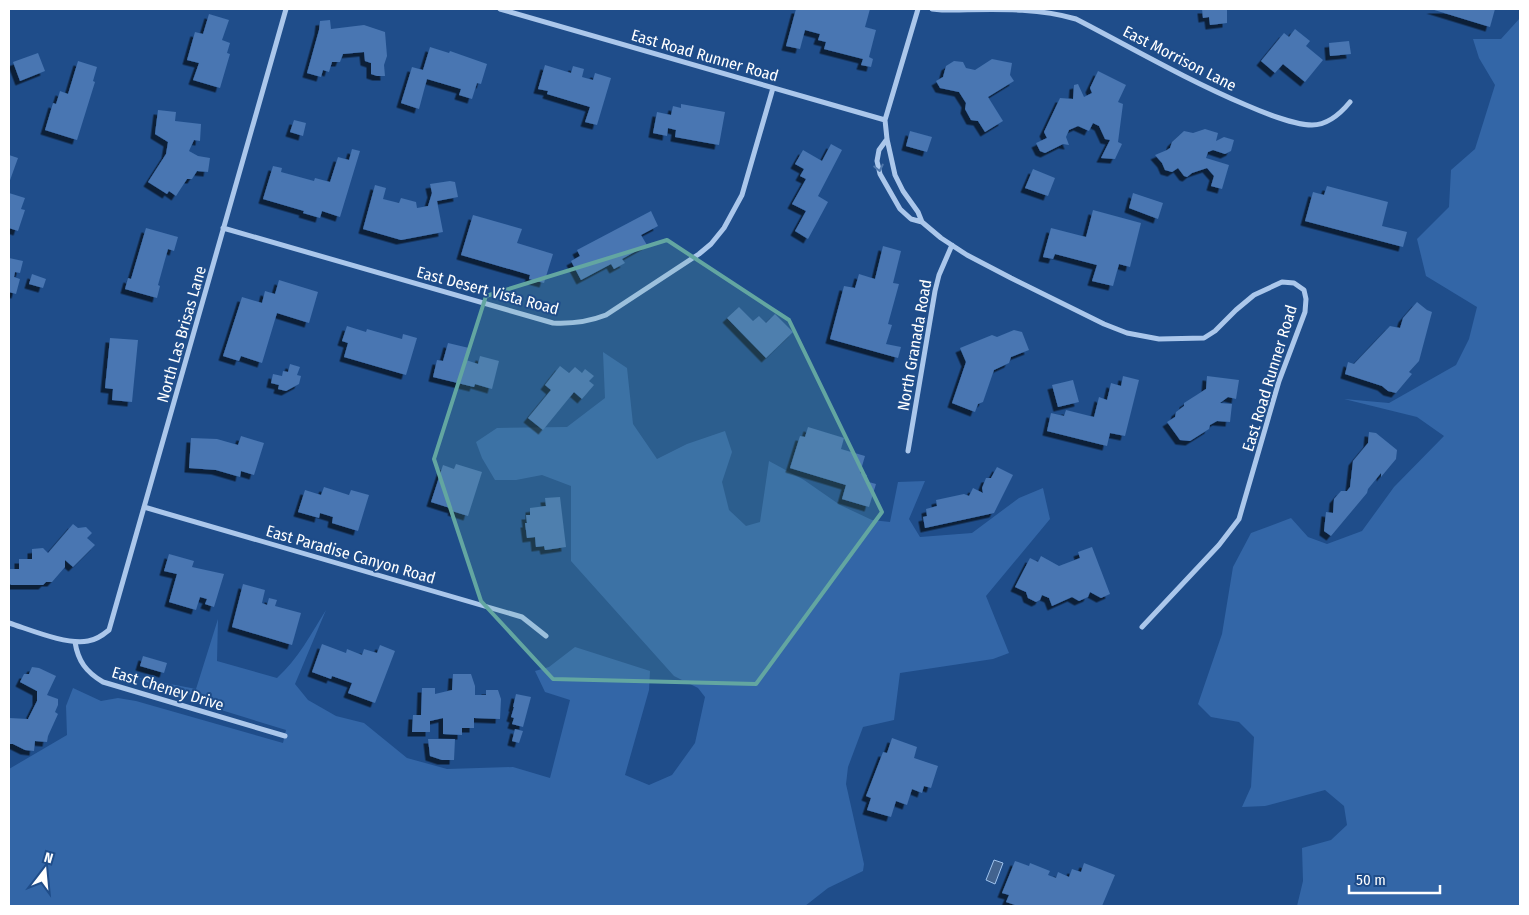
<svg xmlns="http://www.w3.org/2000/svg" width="1529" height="915" viewBox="0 0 1529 915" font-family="'Fira Sans Condensed',sans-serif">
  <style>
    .green { fill: #3366a7 }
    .water { fill: #42638f; stroke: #9ec2ed }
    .building { fill: #4876b2; filter: url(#shadow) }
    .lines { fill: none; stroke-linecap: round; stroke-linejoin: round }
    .minor { stroke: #abc7eb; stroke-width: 5 }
    .oneway { stroke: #5078ac }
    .marked { fill: #63a6a1; fill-opacity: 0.2; stroke: #63a6a1; stroke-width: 4; stroke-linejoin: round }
    .labels { text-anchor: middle; stroke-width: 4; stroke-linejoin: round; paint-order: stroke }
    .street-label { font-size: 16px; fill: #fff; stroke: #1f4d8a }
  </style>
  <defs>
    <filter id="shadow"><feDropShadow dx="-4.5" dy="4.5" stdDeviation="0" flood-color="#0009"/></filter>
  </defs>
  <rect width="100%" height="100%" fill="#1f4d8a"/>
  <!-- green -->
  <path class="green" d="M1520 18V906H1297L1303 881 1302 848 1331 840 1347 825 1344 806 1325 790 1265 806 1242 807 1251 787 1254 737 1239 722 1211 717 1198 704 1222 634 1233 567 1251 533 1291 518 1308 537 1327 544 1362 531 1394 487 1444 436 1417 417 1344 399 1389 403 1456 365 1469 339 1477 307 1426 276 1417 239 1449 207 1451 170 1475 149 1495 85 1479 58 1473 39H1501Z
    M603 352 627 368 633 424 657 459 687 444 725 431 732 452 722 482 729 510 746 526 760 522 769 461 804 480 840 505 872 520 890 522 898 482 925 481 909 519 920 537 972 533 1019 498 1043 488 1050 519 986 596 1009 653 993 659 900 673 894 720 863 727 848 767 846 784 864 864 863 871 828 888 805 906H9V769L67 735 66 706 73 688 101 701 118 698 136 701 283 743 286 730 192 701 193 695 163 688 134 677 196 689 218 619 217 661 277 678C298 659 311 634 326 610L295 684 308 700 336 716 364 723 407 758 447 769 513 767 550 778 570 700 545 692 535 671 549 667 575 647 650 671 649 690 625 775 649 785 672 775 695 743 705 697 698 688 674 676 571 561V486L542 475 516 480H495L482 458 476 442 497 428 567 427 605 398Z"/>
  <!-- water -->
  <path class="water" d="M994 860 1003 863 995 884 986 880Z"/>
  <!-- building -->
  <path class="building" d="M796 9H870L865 27 876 30 869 57 873 59 871 67 861 65 863 59 824 49 826 42 818 40 820 34 805 30 800 49 786 46Z
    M1202 9H1227V23L1210 25 1209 17 1203 18Z
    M1431 9H1495L1490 27Z
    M209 14 229 20 222 40 230 43 227 53 230 54 220 88 193 80 199 63 187 60 195 32 203 34Z
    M330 20 331 29 364 25 385 32 387 56 384 65 385 76H377L371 74V63L365 61 364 52 343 54 340 62H332L329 72 323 70 321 77 307 73 319 30 320 21Z
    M1295 29 1310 41 1306 46 1323 60 1305 82 1283 64 1275 73 1261 61 1284 33 1289 37Z
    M1349 41 1351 54 1330 56 1329 43Z
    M430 47 449 53 450 51 487 64 481 84 477 83 472 99 459 95 461 89 427 79 419 109 401 103 412 67 423 70Z
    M38 53 45 71 20 81 13 62Z
    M992 59 1012 63 1010 75 1014 81 988 97 1003 121 985 132 978 121 971 120 965 109 966 103 959 92 940 88 936 81 943 77 946 66 954 61 963 62 966 68 975 70Z
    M78 61 97 67 93 81 95 82 77 140 45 130 53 103 56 104 60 91 68 94Z
    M545 65 571 73 573 66 584 69 582 77 593 80 595 73 611 78 597 125 585 122 590 107 547 94 548 91 538 89Z
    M1098 71 1126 85 1118 102 1123 104 1118 142 1122 144 1115 159 1101 158 1110 140 1105 139 1099 126 1093 123 1089 131 1078 126 1069 130 1066 137 1069 145 1063 144 1045 153 1040 151 1036 143 1047 138 1044 132 1060 98 1073 99 1074 85 1078 84 1084 97 1092 93 1090 88Z
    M681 104 725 112 719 145 675 137 676 130 668 128 667 136 653 133 657 112 671 115 673 106 681 108Z
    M158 110 176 112 175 121 201 124 200 141 194 140 189 151 198 156 210 158 208 172 197 171 192 179H187L176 196 169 191 167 194 148 182 166 154 168 142 155 134Z
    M294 120 306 123 303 136 290 132Z
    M1205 129 1218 133 1216 141 1224 137 1234 140 1231 151 1225 154 1213 150 1208 152 1206 158 1229 165 1222 189 1211 186 1214 176 1207 168 1192 173 1187 177 1184 176 1178 168 1172 172 1165 170 1162 163 1155 155 1167 150 1170 148 1172 142 1184 131 1193 133Z
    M910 131 932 137 927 152 906 146Z
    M831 144 842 150 818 196 828 202 808 239 795 231 806 211 792 204 806 179 800 176 804 169 795 164 803 150 822 161Z
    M352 149 360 151 340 217 322 211 320 218 303 213 304 211 263 199 273 166 282 168 281 172 314 181 315 178 330 182 338 157 349 160Z
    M9 155 18 158 9 183Z
    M1033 169 1055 178 1048 196 1025 188Z
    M450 181 455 182 458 197 437 201 443 232 401 240 363 229 375 185 386 188 383 199 399 203 401 198 416 202 417 208 428 206 432 193 430 184Z
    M1327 186 1388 202 1382 226 1407 232 1403 247 1305 221 1313 192 1324 195Z
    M9 193 25 198 21 209 25 210 18 231 9 228Z
    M1133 193 1163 203 1158 219 1129 208Z
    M1093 210 1141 223 1130 267 1119 264 1113 286 1092 281 1097 265 1055 254 1053 259 1043 257 1051 228 1086 237Z
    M651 211 658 226 641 235 647 245 622 259 625 263 614 269 611 264 581 280 571 261 580 256 577 250Z
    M473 215 522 229 517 243 553 254 544 283 529 279 530 275 461 255Z
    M146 228 178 237 174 251 168 249 158 285 160 286 157 298 125 289 128 278 131 279Z
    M883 246 901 251 893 283 899 284 888 324 892 325 886 344 901 347 898 358 830 339 844 286 855 288 859 274 875 279Z
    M9 258 23 261 20 273 15 272 14 277 20 279 16 294 9 292Z
    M32 274 46 279 43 288 29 284Z
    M279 280 318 292 309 323 277 313 262 363 241 356 239 361 223 356 242 297 262 303 265 291 275 294Z
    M1417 302 1427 310 1432 312 1419 361 1409 372 1412 374 1396 393 1388 391 1382 386 1345 374 1348 362 1354 364 1390 326 1400 328 1403 318Z
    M739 307 753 321 759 316 766 323 775 314 793 332 766 358 727 318Z
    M347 326 366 332 367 329 402 339 403 334 417 338 406 375 344 357 348 343 342 341Z
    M1014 330 1022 332 1029 350 1011 357 1009 363 994 370 983 402 978 404 975 412 952 403 966 362 960 348 992 335 997 337Z
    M110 338 138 340 132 402 112 400 113 389 105 388Z
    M448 343 469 348 466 360 478 364 480 356 499 361 492 389 475 384 474 387 433 377 437 360 443 361Z
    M290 364 300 367 297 375 301 376 299 384 286 391 278 389 279 385 271 383 273 374 282 376 283 371 288 372Z
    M560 366 569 373 575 367 582 373 585 369 594 376 589 381 594 385 582 399 574 392 543 430 528 418 551 390 545 385Z
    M1123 376 1139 380 1125 436 1110 433 1107 446 1047 431 1051 413 1064 416 1066 410 1094 417 1099 397 1107 400 1111 383 1121 386Z
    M1207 376 1239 380 1236 399 1228 397 1220 403 1232 404 1230 422 1217 421 1210 425 1209 429 1190 441 1180 440 1167 422 1175 417 1176 412 1184 406V403L1206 389Z
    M1073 380 1079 402 1058 407 1052 385Z
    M808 427 844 438 841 449 865 456 860 473 867 475 865 481 876 484 869 507 842 499 846 485 790 468 800 436 805 437Z
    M1369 432 1376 433 1397 450 1396 459 1381 477V473L1368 489 1367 493 1331 536 1324 531 1326 512 1333 513 1334 499 1341 491H1347L1350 487 1353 461 1368 443Z
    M241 436 264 443 254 475 241 471 240 477 216 470 189 468 191 438 217 439 238 445Z
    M456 464 482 472 468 516 452 511 453 509 431 502 443 465 454 469Z
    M997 467 1013 475 994 513 925 528 923 517 927 516 926 509 937 506 936 500 964 494 969 496 973 488 983 493 982 488 986 478H991Z
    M324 487 349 495 351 490 369 495 358 531 332 523 333 517 320 513 319 518 298 512 305 490 321 495Z
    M560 497 566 547 545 550 544 546 536 547 535 537 527 538 525 523H527L526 515H530V508L546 506 545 498Z
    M73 524 78 528 86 527 92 533 87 538 95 545 73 567 65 560V567L52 582H46L43 585H11L9 583V569H19V559H32V549L43 548 48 553Z
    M1092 547 1110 594 1101 598 1090 592 1088 597 1079 601 1072 597 1052 606 1049 598 1042 595 1040 600 1036 602 1028 598 1026 592 1015 587 1030 558 1038 562 1041 556 1059 566 1080 558 1078 552Z
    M169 554 194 561 192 567 224 574 214 607 205 604 207 599 200 597 196 610 169 602 177 574 164 571Z
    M243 584 265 590 262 603 267 605 269 598 277 600 275 606 301 613 292 645 232 627Z
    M322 644 346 653 347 649 362 655 364 649 377 653 380 645 395 651 375 703 348 693 352 683 332 676 331 679 312 672Z
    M143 656 167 663 164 673 140 666Z
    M32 667 39 668 56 676 47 695 58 699V705L55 712 58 714 48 736 47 742 35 741 34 751 25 750 13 744H9V718L28 719 37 701V691L20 682 24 674H29Z
    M453 674H471L475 686V695H486V690H498L501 699 500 719 474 718V728H462V735L443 734V718L430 721V732H412L413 715H421L422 688H435V694L452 690Z
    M516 694 531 697 523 727 512 724 514 718 511 717 514 707H513Z
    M515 729 523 731 519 743 512 741Z
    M892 738 917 747 914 758 938 766 931 788 924 786 922 793 912 789 907 805 896 801 891 817 867 810 871 798 866 796 883 752 887 753Z
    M428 739H455L454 760H442L430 756Z
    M1015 861 1029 866 1030 863 1050 871 1048 875 1056 878 1058 872 1069 877 1072 869 1081 872 1084 863 1115 875 1102 906H1018L1006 902 1009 895 1002 893Z"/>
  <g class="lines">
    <!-- minor -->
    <path class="minor" d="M500 9 885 120
      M918 9 885 120 887 139 895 175 903 191 918 212 922 222
      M932 9 942 10C986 10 1033 6 1076 19 1132 48 1187 80 1246 105 1262 112 1295 125 1312 125 1327 125 1341 113 1350 102
      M887 139 879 150 877 161 880 174 900 209 911 219 922 222 941 238 967 255 1011 278 1104 324 1127 333 1159 339 1204 338 1215 331 1236 310 1254 295 1282 282 1294 283 1304 290 1306 299 1305 312 1279 381 1239 519 1219 545 1142 627
      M223 228 553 323C572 324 588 322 606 315L699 254 711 244 724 228 742 195 773 88
      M908 451 935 291 939 275 952 245
      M144 507 522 617 546 636
      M9 623C31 630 66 645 88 641 96 640 103 635 109 630L286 9
      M75 642C78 661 86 672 103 682L285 736"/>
  </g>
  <!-- one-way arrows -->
  <defs><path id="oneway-chevron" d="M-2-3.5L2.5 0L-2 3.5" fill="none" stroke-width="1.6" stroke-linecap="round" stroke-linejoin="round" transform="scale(1.25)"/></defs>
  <use class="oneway" href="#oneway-chevron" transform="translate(879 168) rotate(78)"/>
  <!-- marked area -->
  <path class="marked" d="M667 240 789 320 882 512 756 684 553 679 481 601 434 459 486 296Z"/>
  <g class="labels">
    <!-- street labels -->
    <g class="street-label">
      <text transform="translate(705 55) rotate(16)" y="6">East Road Runner Road</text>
      <text transform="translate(1180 58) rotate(27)" y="6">East Morrison Lane</text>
      <text transform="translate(488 290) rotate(15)" y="6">East Desert Vista Road</text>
      <text transform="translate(181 334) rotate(-74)" y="6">North Las Brisas Lane</text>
      <text transform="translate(914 345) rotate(-80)" y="6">North Granada Road</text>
      <text transform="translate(1269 378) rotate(-73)" y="6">East Road Runner Road</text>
      <text transform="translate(351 554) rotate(16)" y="6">East Paradise Canyon Road</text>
      <text transform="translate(168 688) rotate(17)" y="6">East Cheney Drive</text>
    </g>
  </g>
  <!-- border -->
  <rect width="1529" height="915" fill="none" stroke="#ffffff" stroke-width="20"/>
  <!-- north arrow -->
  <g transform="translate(45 870) rotate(16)" stroke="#1f4d8a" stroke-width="4" paint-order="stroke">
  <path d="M0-4L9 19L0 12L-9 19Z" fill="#ffffff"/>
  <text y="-8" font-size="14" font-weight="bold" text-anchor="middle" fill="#ffffff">N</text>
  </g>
  <!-- scale -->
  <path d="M1349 885v8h91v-8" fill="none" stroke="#ffffff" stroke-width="2.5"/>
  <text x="1356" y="885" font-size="15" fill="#ffffff" stroke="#1f4d8a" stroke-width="4" paint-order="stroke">50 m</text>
</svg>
